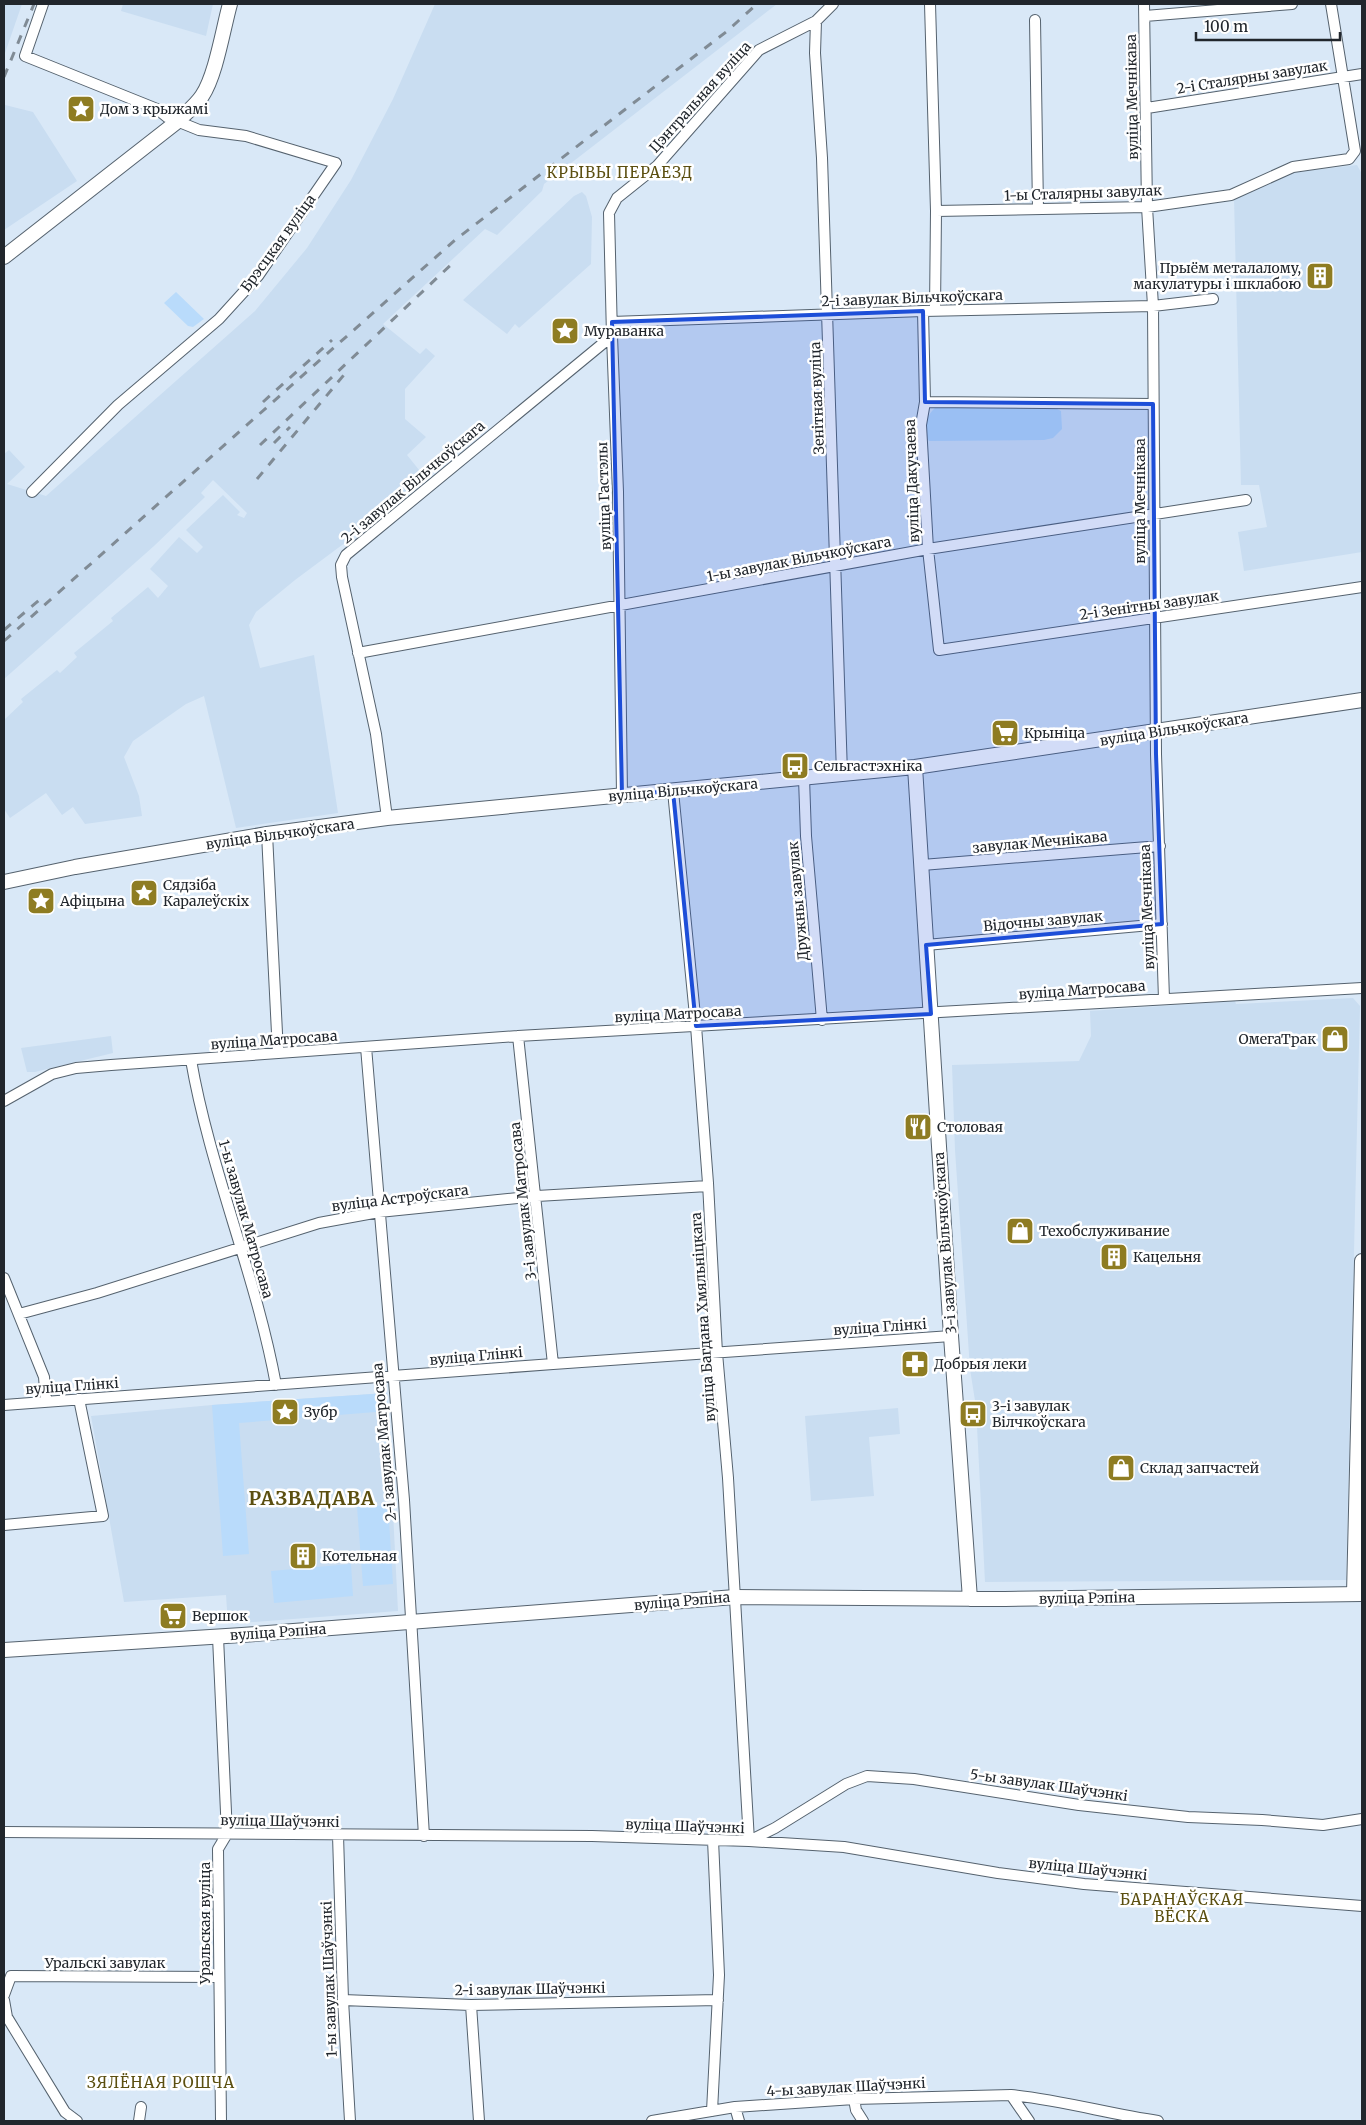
<svg xmlns="http://www.w3.org/2000/svg" width="1366" height="2125" viewBox="0 0 1366 2125" font-family="Merriweather,serif">
  <style>
    .built { fill: #c9ddf1 }
    .green { fill: #b9dbfb }
    .lines { fill: none; stroke-linecap: round; stroke-linejoin: round }
    .street-casing { stroke: #55626e; stroke-width: 12 }
    .secondary-casing { stroke: #55626e; stroke-width: 16 }
    .street { stroke: #fff; stroke-width: 10 }
    .secondary { stroke: #fff; stroke-width: 14 }
    .rail { stroke: #808b95; stroke-width: 3; stroke-dasharray: 9 9; stroke-linecap: butt }
    .marked { fill: #1d4ed8; fill-opacity: 0.2; stroke: #1d4ed8; stroke-width: 4; stroke-linejoin: round }
    .labels { text-anchor: middle; stroke-width: 5; stroke-linejoin: round; paint-order: stroke }
    .street-label { font-size: 14px; fill: #21262c; stroke: #fff }
    .poi-label { font-size: 14px; fill: #21262c; stroke: #fff; text-anchor: start }
    .neighbourhood-label { font-size: 15px; letter-spacing: 1px; fill: #5b4f10; stroke: #fff }
    .district-label { font-size: 19px; font-weight: bold; letter-spacing: 1px; fill: #5b4f10; stroke: #fff }
  </style>
  <rect width="100%" height="100%" fill="#d9e8f7"/>
  <!-- built -->
  <path class="built" d="M4 4H22L4 56Z
    M123 4H213L206 36 121 11Z
    M435 4H777L544 184 542 191 497 235 485 229 383 324 420 354 426 348 435 356 405 389V419L426 437 407 455 428 481 295 580 256 612 249 625 260 668 314 655 338 813 236 828 204 696 186 704 133 741 124 757 139 796 142 816 85 824 73 807 62 815 46 793 10 818 4 809V720L23 702 21 699 57 670 60 673 77 657 74 653 113 621 111 618 148 587 158 598 168 586 150 569 179 537 197 553 203 547 186 530 223 495 240 512 237 515 244 518 247 513 213 480 201 493 205 497 154 546 4 679V454L9 450 25 467 7 484 46 496 255 311 307 248 351 180 393 99Z
    M5 105 33 112 77 181 4 230Z
    M1357 165 1362 174V552L1244 571 1238 532 1267 527 1259 485H1241L1234 198 1289 173Z
    M582 192 586 196 592 217 591 264 519 328 515 324 507 334 463 300 574 196Z
    M1353 998 1360 1006 1346 1580 985 1582 976 1407 970 1369 955 1150 952 1065 1079 1061 1091 1036 1090 1011 1235 1001 1236 1004Z
    M111 1036 113 1053 35 1072H27L21 1048Z
    M387 1393 398 1611 228 1624 226 1595 124 1602 91 1416 212 1405Z
    M898 1408 900 1434 869 1437 874 1496 811 1501 805 1416Z"/>
  <!-- green -->
  <path class="green" d="M176 292 204 319 193 327 188 326 164 303Z
    M935 408H1055L1061 411 1062 429 1053 438 1044 440 929 441C922 430 926 416 935 408Z
    M387 1393 388 1411 239 1423 249 1554 223 1556 212 1405Z
    M388 1505 393 1584 363 1586 357 1507Z
    M351 1564 353 1596 274 1603 271 1571Z"/>
  <g class="lines">
    <defs>
      <path id="street" d="M930 4 936 211 935 311
        M1144 4 1147 207 1153 306 1156 754 1164 999
        M1145 16 1292 4
        M1035 20 1038 209
        M816 21 815 53 822 158 842 774
        M1147 108 1362 74
        M936 211 1147 207 1231 195 1293 167 1349 159 1355 151 1331 4
        M923 311 925 402 921 425 928 549 939 650 1362 587
        M612 322 923 311 1153 306 1213 299
        M925 402 1153 404
        M32 492 118 405 219 319 258 276 336 163 246 136 199 130 167 117 157 109 25 56 43 4
        M358 653 928 549 1246 500
        M804 778 806 836 822 1020
        M673 791 696 1026 708 1183 717 1353 728 1478 749 1841 775 1828 846 1784 867 1776 914 1779 1079 1805 1188 1817 1262 1820 1323 1825 1362 1819
        M622 795 618 492 612 336 609 213 617 198 657 166 759 50 816 21 833 4
        M387 818 376 734 342 577 341 565 346 555 612 336
        M267 834 278 1053
        M922 865 1160 846
        M926 945 1162 924
        M518 1036 553 1364
        M366 1047 404 1500 424 1836
        M191 1060C210 1170 256 1275 276 1385
        M4 1101 52 1074 76 1068 111 1065 518 1036 1362 988
        M4 1278 44 1377 46 1402
        M19 1314 97 1293 319 1223 379 1212 537 1196 708 1186
        M4 1405 553 1364 951 1336
        M4 1525 103 1516 79 1399
        M218 1637 227 1834 218 1849 221 2121
        M4 1832 592 1836 749 1841 844 1847 998 1873 1084 1884 1362 1906
        M338 1835 343 2000 350 2121
        M4 1995 11 1976 219 1977
        M4 2000 7 2017 65 2112 77 2121
        M343 2000 471 2005 718 2000
        M471 2005 479 2121
        M1011 2095C1061 2100 1109 2114 1158 2121
        M854 2099 856 2110 863 2121
        M735 2107 739 2121
        M712 2111 719 1975 713 1840
        M139 2121 141 2107
        M652 2121 735 2107 854 2099 1011 2095 1029 2121"/>
      <path id="secondary" d="M4 257 178 121C186 113 196 105 202 96 216 75 223 29 230 4
        M915 767 951 1336 970 1599
        M4 882 75 867 267 834 387 818 915 767 1362 700
        M1354 1594 1362 1261
        M4 1650 242 1635 735 1597 1005 1599 1362 1594"/>
    </defs>
    <!-- street casing -->
    <use href="#street" class="street-casing"/>
    <!-- secondary casing -->
    <use href="#secondary" class="secondary-casing"/>
    <!-- street -->
    <use href="#street" class="street"/>
    <!-- secondary -->
    <use href="#secondary" class="secondary"/>
    <!-- rail -->
    <path class="rail" d="M4 77 34 4
      M263 402 332 340
      M274 443 290 427
      M260 445 456 260
      M257 479 348 370
      M4 630 44 596
      M4 641 455 240 726 32 757 4"/>
  </g>
  <!-- marked area -->
  <path class="marked" d="M923 311 925 402 1153 404 1156 754 1162 924 926 945 931 1014 696 1026 673 791 622 795 612 322Z"/>
  <!-- icons -->
  <defs>
    <symbol id="sight-square" viewBox="-11 -11 22 22"><rect x="-9" y="-9" width="18" height="18" rx="4" fill="#8e7c22" stroke="#fff"/><path d="M0-6L1.8-2.2L6-1.7L2.9 1.2L3.7 5.4L0 3.3L-3.7 5.4L-2.9 1.2L-6-1.7L-1.8-2.2Z" fill="#fff"/></symbol>
    <symbol id="building-square" viewBox="-11 -11 22 22"><rect x="-9" y="-9" width="18" height="18" rx="4" fill="#8e7c22" stroke="#fff"/><path d="M-4-6H4V6H1V3H-1V6H-4ZM-2.5-4.3h1.7v1.8h-1.7ZM.8-4.3h1.7v1.8H.8ZM-2.5-1h1.7V.8h-1.7ZM.8-1h1.7V.8H.8Z" fill="#fff"/></symbol>
    <symbol id="supermarket-square" viewBox="-11 -11 22 22"><rect x="-9" y="-9" width="18" height="18" rx="4" fill="#8e7c22" stroke="#fff"/><path d="M-6-5.5h2.5l.6 2H6L4.5 2H-2.5L-4.4-4H-6ZM-1.5 3.2a1.3 1.3 0 1 0 .1 0ZM3 3.2a1.3 1.3 0 1 0 .1 0Z" fill="#fff"/></symbol>
    <symbol id="bus-square" viewBox="-11 -11 22 22"><rect x="-9" y="-9" width="18" height="18" rx="4" fill="#8e7c22" stroke="#fff"/><path d="M-5-6H5V4H4V6H2V4H-2V6H-4V4H-5ZM-3.5-4V0h7V-4ZM-3.5 1.2v1.5H-2V1.2ZM2 1.2v1.5H3.5V1.2Z" fill="#fff"/></symbol>
    <symbol id="shop-square" viewBox="-11 -11 22 22"><rect x="-9" y="-9" width="18" height="18" rx="4" fill="#8e7c22" stroke="#fff"/><path d="M-5-2.5h2.3a2.7 3.5 0 0 1 5.4 0H5L5.5 6h-11ZM-1.5-2.5h3a1.5 2.3 0 0 0-3 0Z" fill="#fff"/></symbol>
    <symbol id="restaurant-square" viewBox="-11 -11 22 22"><rect x="-9" y="-9" width="18" height="18" rx="4" fill="#8e7c22" stroke="#fff"/><path d="M-5-6h1v4h1v-4h1v4h1v-4h1v5L-1.5 .5V6h-2V.5L-5-1ZM5-6V6H3V1.5H1.5Q1.5-4 5-6Z" fill="#fff"/></symbol>
    <symbol id="pharmacy-square" viewBox="-11 -11 22 22"><rect x="-9" y="-9" width="18" height="18" rx="4" fill="#8e7c22" stroke="#fff"/><path d="M-2-6h4v4h4v4h-4v4h-4v-4h-4v-4h4Z" fill="#fff"/></symbol>
  </defs>
  <g fill-rule="evenodd">
    <use href="#sight-square" x="65" y="93" width="32" height="32"/>
    <use href="#building-square" x="1304" y="260" width="32" height="32"/>
    <use href="#sight-square" x="549" y="315" width="32" height="32"/>
    <use href="#supermarket-square" x="989" y="717" width="32" height="32"/>
    <use href="#bus-square" x="779" y="750" width="32" height="32"/>
    <use href="#sight-square" x="128" y="877" width="32" height="32"/>
    <use href="#sight-square" x="25" y="885" width="32" height="32"/>
    <use href="#shop-square" x="1319" y="1023" width="32" height="32"/>
    <use href="#restaurant-square" x="902" y="1111" width="32" height="32"/>
    <use href="#shop-square" x="1004" y="1215" width="32" height="32"/>
    <use href="#building-square" x="1098" y="1241" width="32" height="32"/>
    <use href="#pharmacy-square" x="899" y="1348" width="32" height="32"/>
    <use href="#sight-square" x="269" y="1396" width="32" height="32"/>
    <use href="#bus-square" x="957" y="1398" width="32" height="32"/>
    <use href="#shop-square" x="1105" y="1452" width="32" height="32"/>
    <use href="#building-square" x="287" y="1540" width="32" height="32"/>
    <use href="#supermarket-square" x="157" y="1600" width="32" height="32"/>
  </g>
  <g class="labels">
    <!-- street labels -->
    <g class="street-label">
      <text transform="translate(1252 77) rotate(-9)" y="5">2-і Сталярны завулак</text>
      <text transform="translate(700 97) rotate(-48)" y="5">Цэнтральная вуліца</text>
      <text transform="translate(1132 97) rotate(-91)" y="5">вуліца Мечнікава</text>
      <text transform="translate(1083 193) rotate(-2)" y="5">1-ы Сталярны завулак</text>
      <text transform="translate(278 243) rotate(-54)" y="5">Брэсцкая вуліца</text>
      <text transform="translate(912 298) rotate(-2)" y="5">2-і завулак Вільчкоўскага</text>
      <text transform="translate(817 398) rotate(-92)" y="5">Зенітная вуліца</text>
      <text transform="translate(912 481) rotate(-92)" y="5">вуліца Дакучаева</text>
      <text transform="translate(413 482) rotate(-40)" y="5">2-і завулак Вільчкоўскага</text>
      <text transform="translate(604 496) rotate(-92)" y="5">вуліца Гастэлы</text>
      <text transform="translate(1140 501) rotate(-90)" y="5">вуліца Мечнікава</text>
      <text transform="translate(799 559) rotate(-11)" y="5">1-ы завулак Вільчкоўскага</text>
      <text transform="translate(1149 605) rotate(-8)" y="5">2-і Зенітны завулак</text>
      <text transform="translate(1174 729) rotate(-9)" y="5">вуліца Вільчкоўскага</text>
      <text transform="translate(683 790) rotate(-5)" y="5">вуліца Вільчкоўскага</text>
      <text transform="translate(280 834) rotate(-8)" y="5">вуліца Вільчкоўскага</text>
      <text transform="translate(1040 842) rotate(-5)" y="5">завулак Мечнікава</text>
      <text transform="translate(798 901) rotate(-95)" y="5">Дружны завулак</text>
      <text transform="translate(1147 907) rotate(-92)" y="5">вуліца Мечнікава</text>
      <text transform="translate(1043 921) rotate(-5)" y="5">Відочны завулак</text>
      <text transform="translate(1082 990) rotate(-4)" y="5">вуліца Матросава</text>
      <text transform="translate(678 1014) rotate(-3)" y="5">вуліца Матросава</text>
      <text transform="translate(274 1040) rotate(-4)" y="5">вуліца Матросава</text>
      <text transform="translate(400 1198) rotate(-7)" y="5">вуліца Астроўскага</text>
      <text transform="translate(523 1201) rotate(-96)" y="5">3-і завулак Матросава</text>
      <text transform="translate(246 1219) rotate(74)" y="5">1-ы завулак Матросава</text>
      <text transform="translate(945 1243) rotate(-94)" y="5">3-і завулак Вільчкоўскага</text>
      <text transform="translate(703 1317) rotate(-94)" y="5">вуліца Багдана Хмяльніцкага</text>
      <text transform="translate(880 1327) rotate(-4)" y="5">вуліца Глінкі</text>
      <text transform="translate(476 1356) rotate(-5)" y="5">вуліца Глінкі</text>
      <text transform="translate(72 1386) rotate(-4)" y="5">вуліца Глінкі</text>
      <text transform="translate(384 1442) rotate(-95)" y="5">2-і завулак Матросава</text>
      <text transform="translate(1087 1598) rotate(-1)" y="5">вуліца Рэпіна</text>
      <text transform="translate(682 1601) rotate(-5)" y="5">вуліца Рэпіна</text>
      <text transform="translate(278 1632) rotate(-4)" y="5">вуліца Рэпіна</text>
      <text transform="translate(1049 1785) rotate(8)" y="5">5-ы завулак Шаўчэнкі</text>
      <text transform="translate(280 1821) rotate(1)" y="5">вуліца Шаўчэнкі</text>
      <text transform="translate(685 1826) rotate(2)" y="5">вуліца Шаўчэнкі</text>
      <text transform="translate(1088 1869) rotate(6)" y="5">вуліца Шаўчэнкі</text>
      <text transform="translate(205 1923) rotate(-90)" y="5">Уральская вуліца</text>
      <text x="105" y="1968">Уральскі завулак</text>
      <text transform="translate(329 1979) rotate(-92)" y="5">1-ы завулак Шаўчэнкі</text>
      <text transform="translate(530 1989) rotate(-1)" y="5">2-і завулак Шаўчэнкі</text>
      <text transform="translate(846 2087) rotate(-3)" y="5">4-ы завулак Шаўчэнкі</text>
    </g>
    <!-- poi labels -->
    <g class="poi-label">
      <text x="100" y="114">Дом з крыжамі</text>
      <text x="1301" y="273" text-anchor="end">Прыём металалому,<tspan x="1301" dy="16">макулатуры і шклабою</tspan></text>
      <text x="584" y="336">Мураванка</text>
      <text x="1024" y="738">Крыніца</text>
      <text x="814" y="771">Сельгастэхніка</text>
      <text x="163" y="890">Сядзіба<tspan x="163" dy="16">Каралеўскіх</tspan></text>
      <text x="60" y="906">Афіцына</text>
      <text x="1316" y="1044" text-anchor="end">ОмегаТрак</text>
      <text x="937" y="1132">Столовая</text>
      <text x="1039" y="1236">Техобслуживание</text>
      <text x="1133" y="1262">Кацельня</text>
      <text x="934" y="1369">Добрыя леки</text>
      <text x="992" y="1411">3-і завулак<tspan x="992" dy="16">Вілчкоўскага</tspan></text>
      <text x="304" y="1417">Зубр</text>
      <text x="1140" y="1473">Склад запчастей</text>
      <text x="322" y="1561">Котельная</text>
      <text x="192" y="1621">Вершок</text>
    </g>
    <!-- neighbourhood labels -->
    <g class="neighbourhood-label">
      <text x="620" y="178">КРЫВЫ ПЕРАЕЗД</text>
      <text x="1182" y="1905">БАРАНАЎСКАЯ<tspan x="1182" dy="17">ВЁСКА</tspan></text>
      <text x="161" y="2088">ЗЯЛЁНАЯ РОШЧА</text>
    </g>
    <!-- district labels -->
    <g class="district-label">
      <text x="312" y="1505">РАЗВАДАВА</text>
    </g>
  </g>
  <!-- border -->
  <rect width="1366" height="2125" fill="none" stroke="#21262c" stroke-width="10"/>
  <!-- scale -->
  <path d="M1196 32v8h144v-8" fill="none" stroke="#21262c" stroke-width="2.5"/>
  <text x="1204" y="32" font-size="15" fill="#21262c" stroke="#ffffff" stroke-width="4" paint-order="stroke">100 m</text>
</svg>
